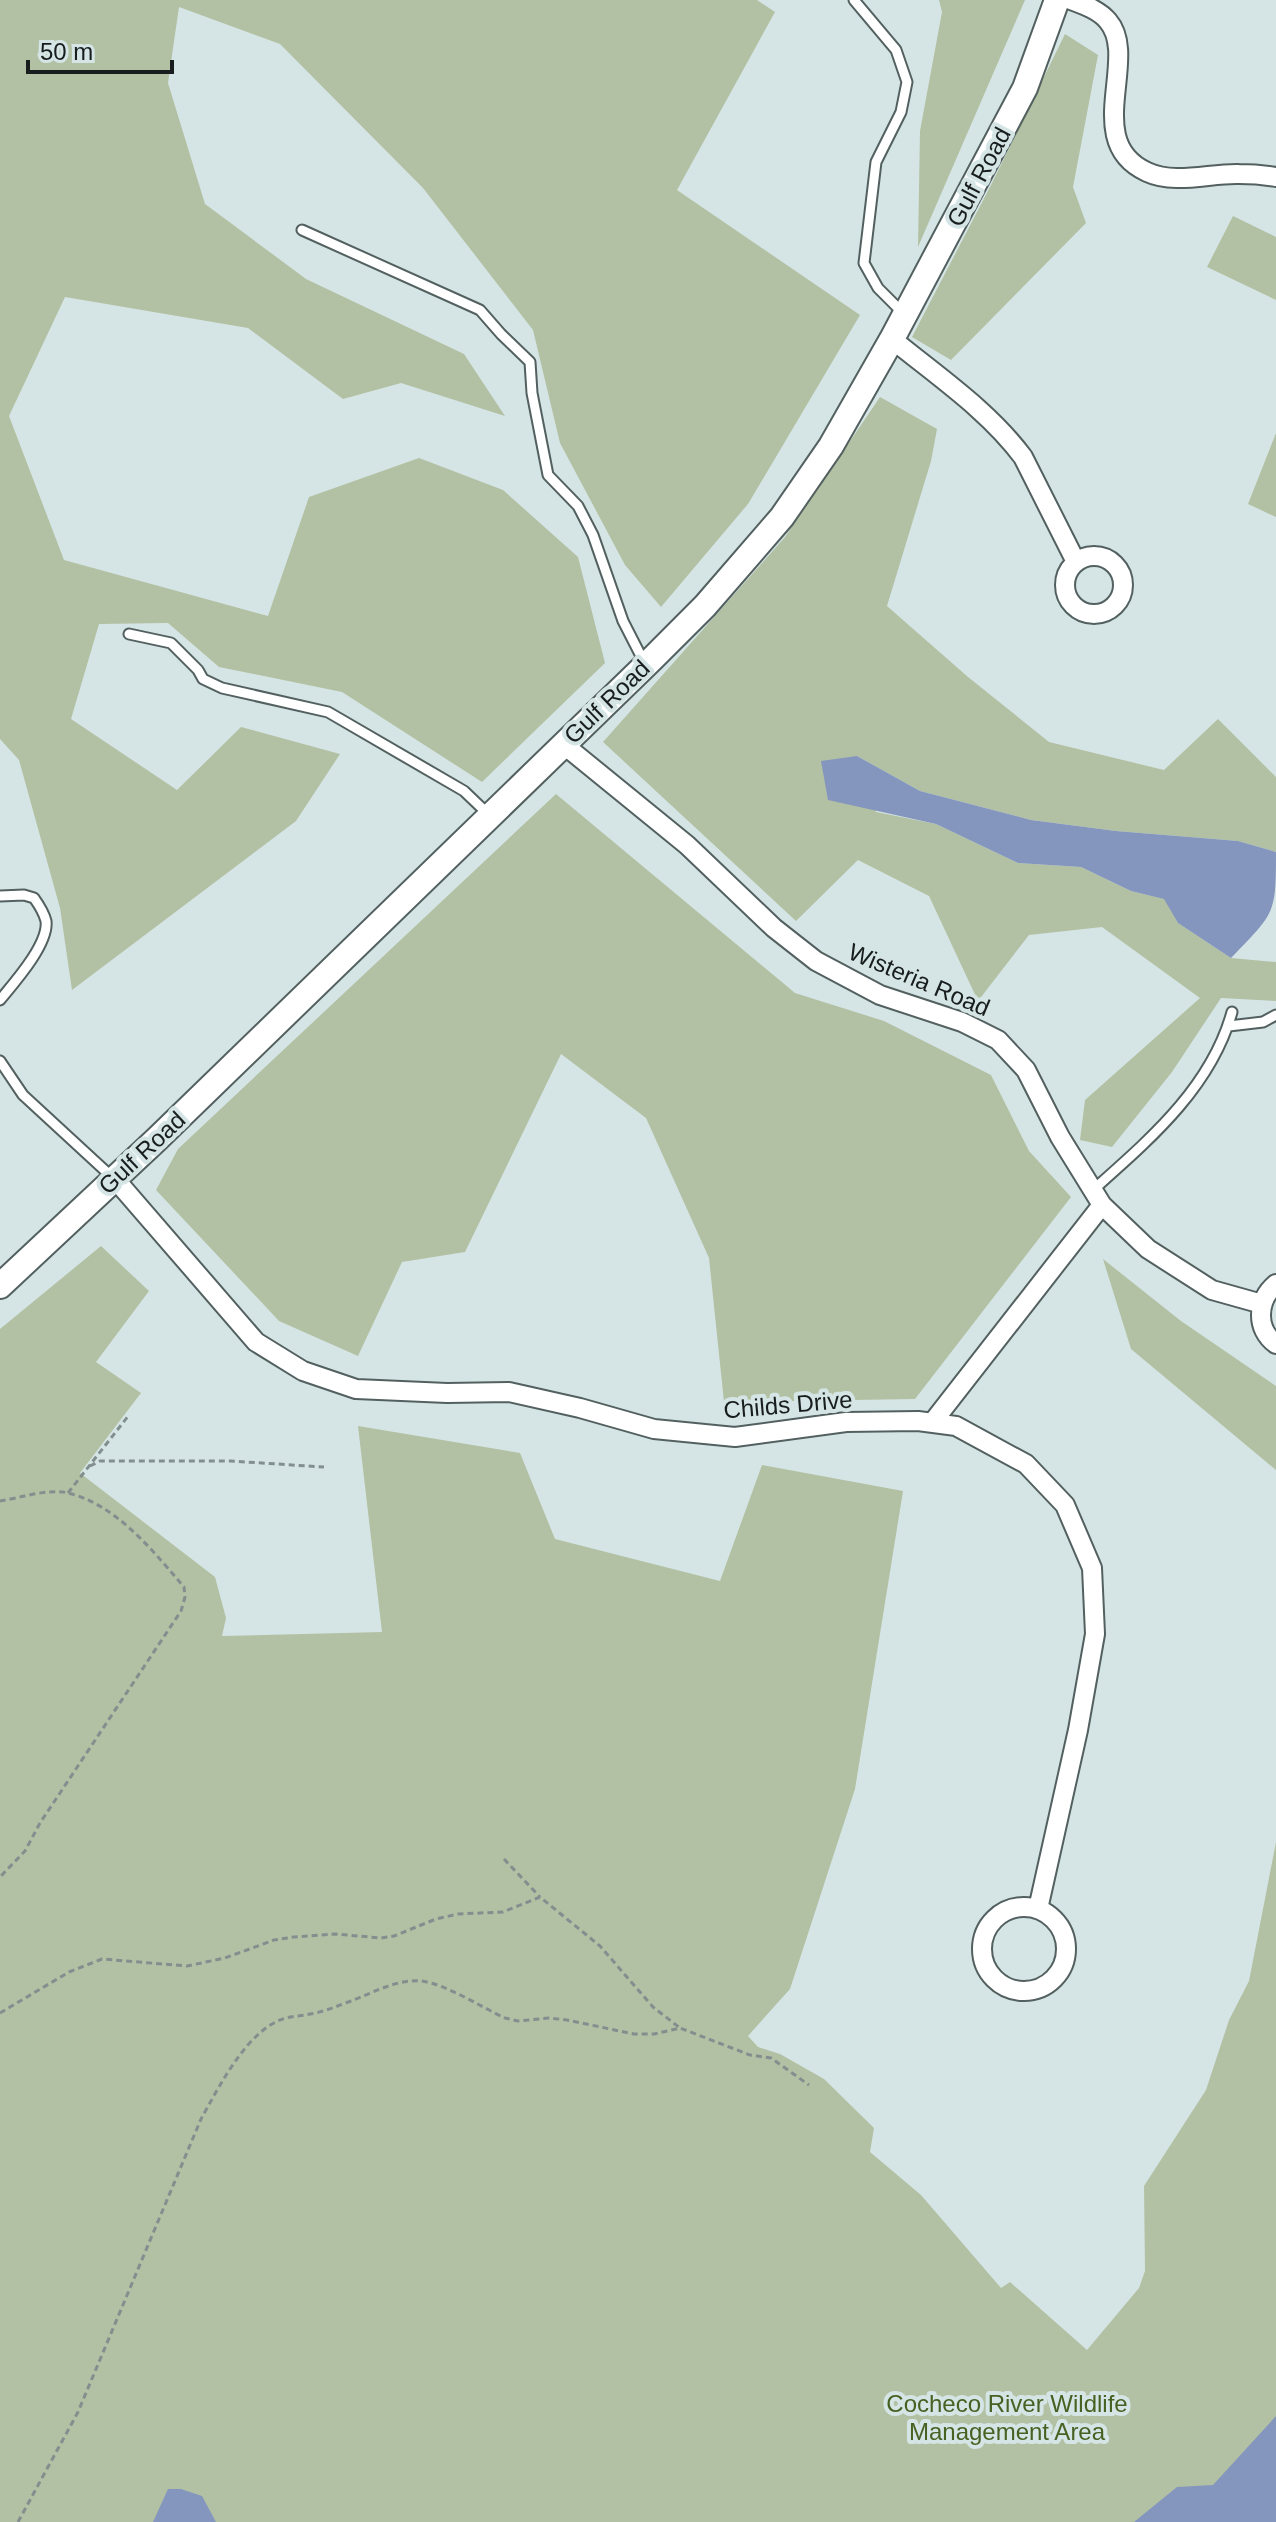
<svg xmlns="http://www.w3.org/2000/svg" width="1276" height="2522" viewBox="0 0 1276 2522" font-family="Helvetica,sans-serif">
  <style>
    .green { fill: #b2c1a3 }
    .water { fill: #8495be }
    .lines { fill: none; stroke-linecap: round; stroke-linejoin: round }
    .lane-casing { stroke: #536060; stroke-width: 13 }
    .street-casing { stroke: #536060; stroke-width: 22 }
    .secondary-casing { stroke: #536060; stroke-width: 28 }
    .path { stroke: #838f8f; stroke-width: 3; stroke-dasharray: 6 4; stroke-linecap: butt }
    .lane { stroke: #fff; stroke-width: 9 }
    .street { stroke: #fff; stroke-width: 18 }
    .secondary { stroke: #fff; stroke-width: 24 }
    .labels { text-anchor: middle; stroke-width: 8; stroke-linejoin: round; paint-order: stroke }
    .street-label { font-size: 24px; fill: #181d1d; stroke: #d5e5e5 }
    .park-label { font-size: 24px; fill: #476122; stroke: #d5e5e5 }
  </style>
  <rect width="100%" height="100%" fill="#d5e5e5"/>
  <!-- green -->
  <path class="green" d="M0 0H757L775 12 677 190 860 315 748 504 661 607 625 565 560 443 533 330 423 188 280 44 179 7 168 83 205 204 306 279 464 354 505 416 401 383 343 399 248 328 65 297 9 416 64 560 268 616 309 497 419 458 503 490 578 557 605 663 482 782 342 692 219 667 168 623 99 624 71 719 177 790 241 727 340 754 296 821 72 990 60 908 19 760 0 739Z
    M939 0H1025L918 247 920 131 942 12Z
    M1065 34 1098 55 1073 187 1086 223 951 360 912 337 991 185Z
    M1233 216 1276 237V300L1207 267Z
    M880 397 937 429 931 461 887 606 968 677 1049 742 1164 770 1218 719 1276 777V852L1238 841 1116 831 1031 820 920 791 857 756 876 812 936 824 1018 863 1081 867 1131 891 1165 899 1178 923 1231 958 1276 962V1001L1221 998 1172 1072 1112 1147 1080 1140 1085 1100 1200 998 1102 927 1029 935 978 1001 929 896 858 860 796 921 603 742 785 537Z
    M1276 433V517L1248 504Z
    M556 794 795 993 884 1021 991 1075 1029 1151 1071 1197 915 1399 724 1402 709 1258 646 1118 561 1054 465 1252 402 1262 358 1356 279 1321 156 1190 178 1149Z
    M101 1246 149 1291 96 1362 141 1393 80 1473 215 1577 226 1618 222 1636 382 1632 358 1426 520 1453 555 1539 720 1581 762 1465 903 1491 855 1789 790 1989 748 2036 758 2047 780 2054 824 2079 874 2128 870 2152 921 2195 1001 2288 1010 2282 1087 2350 1139 2288 1145 2271 1144 2186 1206 2090 1229 2020 1249 1981 1276 1842V2418L1233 2479 1148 2522H0V1329Z
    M1103 1259 1181 1321 1276 1386V1470L1131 1349Z"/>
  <!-- water -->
  <path class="water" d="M857 756 920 791 1031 820 1116 831 1238 841 1276 852C1276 915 1275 912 1231 958L1178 923 1164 899 1131 891 1081 867 1018 863 936 824 828 800 821 761Z
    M1276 2416V2522H1134L1177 2487 1213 2485Z
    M168 2489H181L202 2496 216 2522H153Z"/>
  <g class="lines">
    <defs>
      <path id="lane" d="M854 0 896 50 907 82 901 112 876 162 864 263 878 288 903 313
        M302 230 480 310 501 334 530 362 532 393 548 475 578 506 593 535 623 621 644 662
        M129 634 171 643 198 670 203 679 222 688 328 712 464 791 488 814
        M0 896 24 895 34 898C39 905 44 913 46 921 49 944 14 983 0 1000
        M1229 1026 1263 1022 1276 1015
        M0 1061 23 1095 112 1177
        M1093 1190C1149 1140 1211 1088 1232 1012"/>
      <path id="street" d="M1071 0C1084 5 1099 10 1108 21 1140 58 1081 142 1147 172 1175 185 1210 173 1239 174 1252 174 1264 175 1276 177
        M892 339C937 376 988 410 1023 457L1076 562
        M1065 585a29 29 0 1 1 58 0a29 29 0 1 1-58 0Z
        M563 744 687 845 774 928 816 961 880 995 962 1022 998 1040 1026 1070 1060 1137 1102 1205 1148 1249 1212 1290 1262 1304
        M115 1179 256 1342 303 1371 356 1389 447 1393 509 1392 580 1408 654 1429 735 1437 846 1422 918 1421 956 1426 1026 1464 1065 1505 1092 1568 1095 1634 1078 1730 1038 1909
        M1276 1284C1257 1300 1255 1329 1276 1344
        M932 1423 1102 1205
        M982 1949a42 42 0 1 1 84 0a42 42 0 1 1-84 0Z"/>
      <path id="secondary" d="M0 1286 156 1140 653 658 705 606 782 517 831 446 892 339 1025 88 1057 0"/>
    </defs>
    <!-- lane casing -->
    <use href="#lane" class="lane-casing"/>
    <!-- street casing -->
    <use href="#street" class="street-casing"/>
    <!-- secondary casing -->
    <use href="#secondary" class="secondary-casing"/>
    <!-- path -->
    <path class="path" d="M90 1466 100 1461H230L324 1467
      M68 1493 129 1415
      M0 1501C20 1498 49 1488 68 1493 117 1505 153 1551 184 1587L185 1597 181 1611 40 1823 25 1851 0 1877
      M504 1859 540 1897
      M0 2013 69 1972 102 1959 187 1966 225 1958 274 1940 294 1937 335 1934 381 1938 394 1936 436 1919 458 1914 503 1912 540 1897 600 1946 653 2007 680 2028
      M18 2522 78 2412 201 2119C219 2087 248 2028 286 2018 294 2016 302 2016 310 2014 324 2012 337 2006 351 2001 373 1993 396 1979 421 1981 446 1984 481 2007 505 2018L518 2021 549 2018 567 2020 634 2034H654L680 2028 750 2055 771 2058 809 2085"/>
    <!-- lane -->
    <use href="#lane" class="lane"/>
    <!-- street -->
    <use href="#street" class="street"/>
    <!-- secondary -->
    <use href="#secondary" class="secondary"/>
  </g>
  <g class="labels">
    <!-- street labels -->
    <g class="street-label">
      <text transform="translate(979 177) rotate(-62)" y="8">Gulf Road</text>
      <text transform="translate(607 702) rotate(-44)" y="8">Gulf Road</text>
      <text transform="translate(919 980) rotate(23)" y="8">Wisteria Road</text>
      <text transform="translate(142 1153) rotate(-43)" y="8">Gulf Road</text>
      <text transform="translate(788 1405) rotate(-5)" y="8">Childs Drive</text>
    </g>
    <!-- park labels -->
    <g class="park-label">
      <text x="1007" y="2412">Cocheco River Wildlife<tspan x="1007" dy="28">Management Area</tspan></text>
    </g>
  </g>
  <!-- scale -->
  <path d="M28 60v12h144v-12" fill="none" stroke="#181d1d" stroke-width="4"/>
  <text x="40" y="60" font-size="24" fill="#181d1d" stroke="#d5e5e5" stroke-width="6" paint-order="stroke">50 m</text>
</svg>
